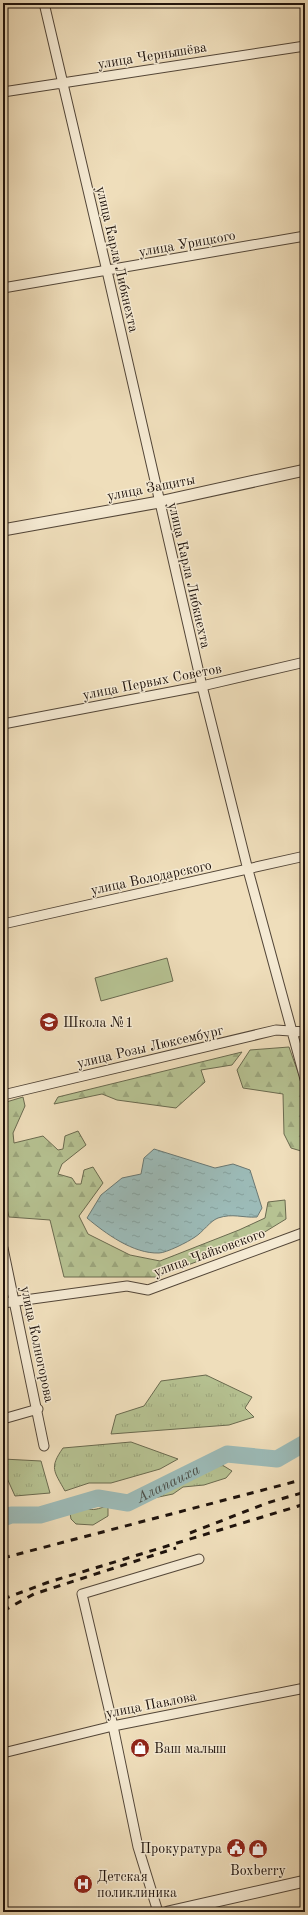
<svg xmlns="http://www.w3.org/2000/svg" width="308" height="1915" viewBox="0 0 308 1915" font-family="'Old Standard TT',serif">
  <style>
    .grass { fill: url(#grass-tufts); stroke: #6a6a4f }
    .forest { fill: url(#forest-firs); stroke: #6a6a4f }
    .garden { fill: #b6c292; stroke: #6a6a4f }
    .water { fill: url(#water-ripples); stroke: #6a7873 }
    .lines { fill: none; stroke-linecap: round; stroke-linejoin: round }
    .river { stroke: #9cbbb8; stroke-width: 17 }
    .minor-casing { stroke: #534638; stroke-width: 11 }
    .tertiary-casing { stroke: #534638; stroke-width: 13 }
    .minor { stroke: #f5ead3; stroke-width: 9 }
    .tertiary { stroke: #f5ead3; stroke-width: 11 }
    .rail { stroke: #1f130c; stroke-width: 3; stroke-dasharray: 7 7; stroke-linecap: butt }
    .labels { text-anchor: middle; stroke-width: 3; stroke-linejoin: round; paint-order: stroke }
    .street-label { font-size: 14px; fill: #1f130c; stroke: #f5ead3 }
    .poi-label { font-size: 14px; fill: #1f130c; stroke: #f5ead3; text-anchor: start }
    .water-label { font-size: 15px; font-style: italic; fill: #4b4e48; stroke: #f5ead3 }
  </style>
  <defs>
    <pattern id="grass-tufts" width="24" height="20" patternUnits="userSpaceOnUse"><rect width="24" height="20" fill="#b6c292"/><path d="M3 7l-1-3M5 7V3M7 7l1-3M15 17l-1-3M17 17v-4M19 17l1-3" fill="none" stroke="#9ca67d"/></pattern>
    <pattern id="forest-firs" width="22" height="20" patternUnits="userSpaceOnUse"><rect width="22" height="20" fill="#b6c292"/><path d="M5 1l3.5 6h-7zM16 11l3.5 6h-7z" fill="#9ca67d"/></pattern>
    <pattern id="water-ripples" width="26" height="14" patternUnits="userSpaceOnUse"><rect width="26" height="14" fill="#9cbbb8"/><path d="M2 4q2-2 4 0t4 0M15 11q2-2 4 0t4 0" fill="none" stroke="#86a09d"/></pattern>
  </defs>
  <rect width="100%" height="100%" fill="#efdebb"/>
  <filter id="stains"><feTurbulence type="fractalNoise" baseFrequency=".005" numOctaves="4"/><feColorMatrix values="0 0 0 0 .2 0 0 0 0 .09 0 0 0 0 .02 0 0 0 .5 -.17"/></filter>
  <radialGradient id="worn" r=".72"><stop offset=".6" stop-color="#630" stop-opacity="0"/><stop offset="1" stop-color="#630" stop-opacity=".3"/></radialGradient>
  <!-- grass -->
  <path class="grass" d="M206 1375 252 1397 245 1408 254 1417 229 1425 111 1434 116 1415 144 1406 161 1381Z
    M131 1442 178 1459 160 1469 111 1483H89L65 1491C54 1471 49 1468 63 1448Z
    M3 1459 41 1461 50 1493 15 1496 6 1476Z
    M209 1459 219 1463 232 1471 226 1478 204 1485 183 1487 173 1494 149 1499 147 1487 197 1468Z
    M73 1504C81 1504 82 1507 89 1509 95 1511 102 1507 108 1506V1516L93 1525 76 1524 71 1519 69 1507Z"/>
  <!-- forest -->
  <path class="forest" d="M289 1047 305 1092V1141H303L301 1151 291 1148 284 1134 283 1094 243 1088 237 1070 250 1050Z
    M242 1052 232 1065 201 1070 205 1082 176 1108 117 1100 102 1094 54 1104 58 1097Z
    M23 1097 25 1106 13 1133 14 1143 43 1136 58 1150 63 1149 65 1136 78 1131 86 1145 62 1164 58 1174 72 1178 76 1184H81L84 1170 93 1167 103 1183 79 1216 88 1234 130 1255 160 1261 239 1230 265 1218 268 1202 285 1200 286 1219 250 1241 157 1277H64L50 1220 9 1217 3 1192V1103Z"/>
  <!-- garden -->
  <path class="garden" d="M167 958 173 981 101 1001 95 978Z"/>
  <!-- water -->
  <path class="water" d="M154 1149 215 1168 233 1164 250 1170 262 1208 257 1217C242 1218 233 1213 218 1218 210 1221 203 1232 195 1237 188 1242 166 1253 159 1253 133 1254 105 1233 87 1218L101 1195 122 1178 141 1174 144 1158Z"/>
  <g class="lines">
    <!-- river -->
    <path class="river" id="s1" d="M3 1518 11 1515H40L98 1498 128 1503 227 1454 277 1459 305 1443"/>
    <defs>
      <path id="minor" d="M44 3 107 271 202 686 248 870 305 1079
        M3 92 305 46
        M3 288 305 236
        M3 724 202 686 305 662
        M3 924 305 856
        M3 1095 276 1030 305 1032
        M3 1248 44 1446
        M3 1303 127 1286 148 1290 305 1232
        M3 1419 38 1409
        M3 1753 113 1726 305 1688
        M158 1912 138 1847 113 1726 82 1594 199 1559"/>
      <path id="tertiary" d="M3 530 159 502 305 470
        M168 1912 305 1881"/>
    </defs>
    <!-- minor casing -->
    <use href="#minor" class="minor-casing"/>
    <!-- tertiary casing -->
    <use href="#tertiary" class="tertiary-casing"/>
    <!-- minor -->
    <use href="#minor" class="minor"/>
    <!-- tertiary -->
    <use href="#tertiary" class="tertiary"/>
    <!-- rail -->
    <path class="rail" d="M190 1533 267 1503 305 1492
      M3 1558 305 1479
      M3 1599 49 1582 305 1504
      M3 1611 34 1594 176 1548"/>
  </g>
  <!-- icons -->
  <defs>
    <symbol id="school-disc" viewBox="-11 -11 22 22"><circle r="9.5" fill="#8f2418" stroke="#f5ead3"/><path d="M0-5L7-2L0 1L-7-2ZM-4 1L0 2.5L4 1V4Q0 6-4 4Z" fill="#fff"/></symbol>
    <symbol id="shop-disc" viewBox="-11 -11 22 22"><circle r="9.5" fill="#8f2418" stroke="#f5ead3"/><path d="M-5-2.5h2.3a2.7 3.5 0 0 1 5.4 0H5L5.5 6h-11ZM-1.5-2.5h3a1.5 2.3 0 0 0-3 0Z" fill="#fff"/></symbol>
    <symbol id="civic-disc" viewBox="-11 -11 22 22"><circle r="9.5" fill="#8f2418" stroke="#f5ead3"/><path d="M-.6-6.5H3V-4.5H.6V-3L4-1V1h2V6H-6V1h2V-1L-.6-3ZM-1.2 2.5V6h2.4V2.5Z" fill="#fff"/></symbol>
    <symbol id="hospital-disc" viewBox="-11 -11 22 22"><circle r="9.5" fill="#8f2418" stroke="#f5ead3"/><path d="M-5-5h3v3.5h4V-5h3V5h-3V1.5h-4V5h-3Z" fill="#fff"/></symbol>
  </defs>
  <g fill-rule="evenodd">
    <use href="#school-disc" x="38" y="1011" width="22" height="22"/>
    <use href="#shop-disc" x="129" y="1737" width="22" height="22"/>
    <use href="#civic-disc" x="225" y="1837" width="22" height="22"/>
    <use href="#shop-disc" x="247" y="1838" width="22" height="22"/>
    <use href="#hospital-disc" x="72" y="1873" width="22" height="22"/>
  </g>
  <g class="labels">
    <!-- street labels -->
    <g class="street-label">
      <text transform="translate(152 55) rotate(-9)" y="5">улица Чернышёва</text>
      <text transform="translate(187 243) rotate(-10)" y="5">улица Урицкого</text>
      <text transform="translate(118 259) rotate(77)" y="5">улица Карла Либкнехта</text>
      <text transform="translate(151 487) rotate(-11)" y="5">улица Защиты</text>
      <text transform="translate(190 575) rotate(77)" y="5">улица Карла Либкнехта</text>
      <text transform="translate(152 681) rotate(-11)" y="5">улица Первых Советов</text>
      <text transform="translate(151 877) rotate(-12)" y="5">улица Володарского</text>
      <text transform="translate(150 1046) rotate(-13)" y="5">улица Розы Люксембург</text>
      <text transform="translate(209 1252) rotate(-20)" y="5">улица Чайковского</text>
      <text transform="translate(38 1344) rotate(78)" y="5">улица Колногорова</text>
      <text transform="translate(151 1704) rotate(-11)" y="5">улица Павлова</text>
    </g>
    <!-- poi labels -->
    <g class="poi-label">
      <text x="63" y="1027">Школа №1</text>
      <text x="154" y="1753">Ваш малыш</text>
      <text x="222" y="1853" text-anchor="end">Прокуратура</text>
      <text x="258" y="1875" text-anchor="middle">Boxberry</text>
      <text x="97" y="1881">Детская<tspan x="97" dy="16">поликлиника</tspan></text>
    </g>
    <!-- water labels -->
    <g class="water-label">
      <text dy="5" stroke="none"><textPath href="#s1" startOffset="173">Алапаиха</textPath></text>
    </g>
  </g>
  <!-- margin -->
  <rect width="308" height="1915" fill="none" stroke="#efdebb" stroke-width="16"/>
  <rect x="4" y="4" width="300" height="1907" fill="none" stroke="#1f130c" stroke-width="2"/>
  <rect x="8" y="8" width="292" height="1899" fill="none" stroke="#1f130c"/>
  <rect width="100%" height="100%" filter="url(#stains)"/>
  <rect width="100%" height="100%" fill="url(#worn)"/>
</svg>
